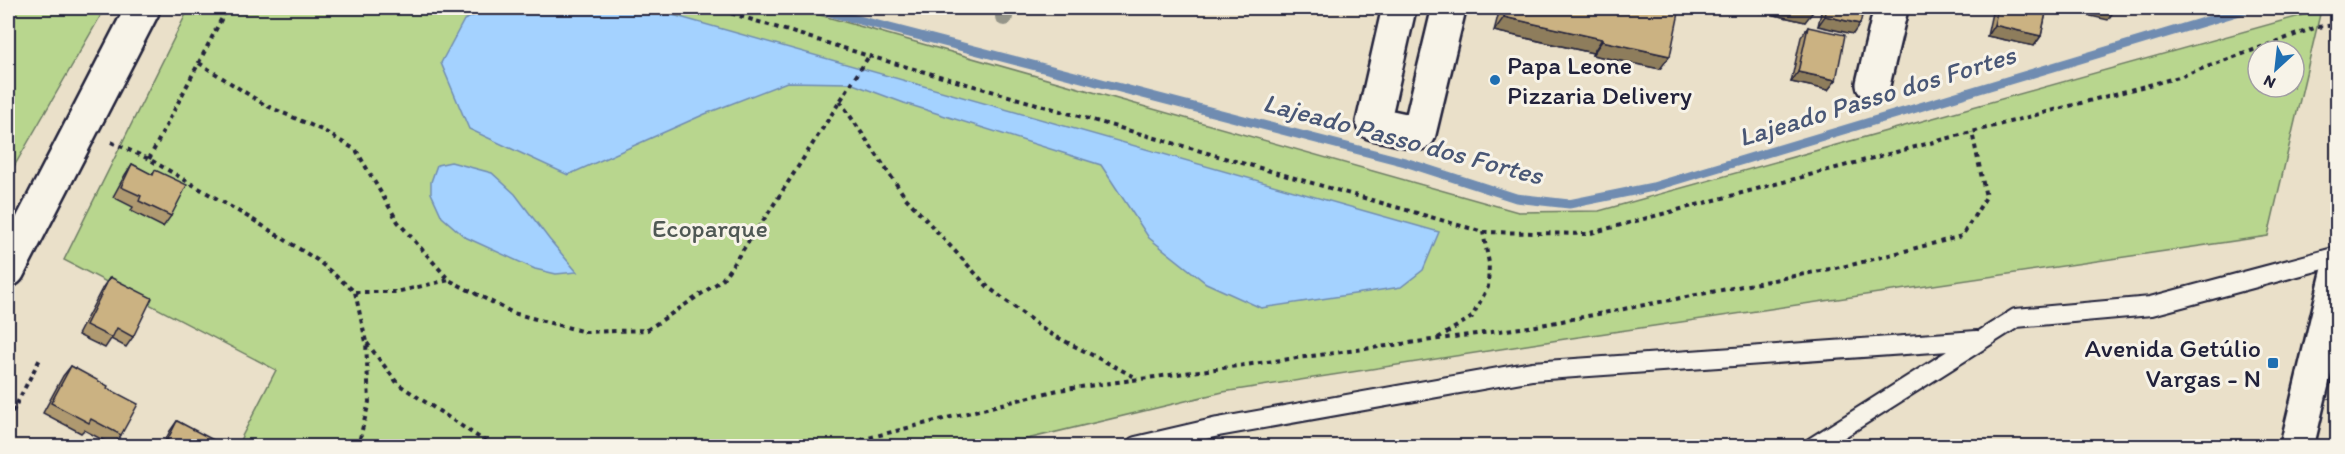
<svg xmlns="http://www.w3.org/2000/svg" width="2345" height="454" viewBox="0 0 2345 454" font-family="Itim,sans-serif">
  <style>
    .green { fill: #b8d68e; stroke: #6d7c64; stroke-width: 1.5; fill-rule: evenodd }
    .water { fill: #a4d2ff; stroke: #708cb1; stroke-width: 1.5 }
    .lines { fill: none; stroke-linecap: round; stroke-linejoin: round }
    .stream { stroke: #708cb1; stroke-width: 9 }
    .lane-casing { stroke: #22223b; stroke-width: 22 }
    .street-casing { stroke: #22223b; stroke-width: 38 }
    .secondary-casing { stroke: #22223b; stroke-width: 38 }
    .path { stroke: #22223b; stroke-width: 4; stroke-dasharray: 4.5 4.5; stroke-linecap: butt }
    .lane { stroke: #f7f3e8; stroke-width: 18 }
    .street { stroke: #f7f3e8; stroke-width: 33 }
    .secondary { stroke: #f7f3e8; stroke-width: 33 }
    .tree { fill: #959589 }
    .wall { fill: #af9970; stroke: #22223b; stroke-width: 1.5 }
    .shaded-wall { fill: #8e7d5b; stroke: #22223b; stroke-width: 1.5 }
    .building { fill: #cbb282; stroke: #22223b; stroke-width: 1.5 }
    .poi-dot { fill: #1f6fb2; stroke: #f7f3e8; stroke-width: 2 }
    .labels { text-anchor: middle; stroke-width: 6; stroke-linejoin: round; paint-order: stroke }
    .poi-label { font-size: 26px; fill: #22223b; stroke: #f7f3e8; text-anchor: start }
    .park-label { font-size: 26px; fill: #4f5854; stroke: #f7f3e8 }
    .water-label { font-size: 27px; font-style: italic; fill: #495776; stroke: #f7f3e8 }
  </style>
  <rect width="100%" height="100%" fill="#eae0c9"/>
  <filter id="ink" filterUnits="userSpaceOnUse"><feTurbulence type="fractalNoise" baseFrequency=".0167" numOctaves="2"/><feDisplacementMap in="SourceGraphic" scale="12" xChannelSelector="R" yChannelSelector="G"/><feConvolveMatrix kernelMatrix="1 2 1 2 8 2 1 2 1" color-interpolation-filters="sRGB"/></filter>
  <g filter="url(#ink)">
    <!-- green -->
    <path class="green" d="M8 8H105L8 177Z
      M189 8H795L1518 212 1599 211 2321 10 2268 236 1565 339 1223 392 998 446H237L276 370 64 260ZM2258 51H2294V87H2258Z"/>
    <!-- water -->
    <path class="water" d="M491 8H648L1439 232 1423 270 1401 287 1261 308 1206 283 1149 238 1101 165 904 103 850 83 787 82 705 114 568 175 469 129 441 63 464 20Z
      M451 162 492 173 515 194 549 239 577 272 556 274 535 269 465 237 442 217 431 193V182L437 165Z"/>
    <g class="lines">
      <!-- stream -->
      <path class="stream" d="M819 8 836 14 1405 162 1516 198 1569 204 1653 187 2250 8"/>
      <defs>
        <path id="lane" d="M1136 446 1218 427 1532 371 1977 340
          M1814 446 2016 318 2151 306 2338 256"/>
        <path id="street" d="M1873 84 1891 8"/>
        <path id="secondary" d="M1399 8 1373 123 1419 133 1449 8
          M8 270 143 8
          M2297 446 2338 274"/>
      </defs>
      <!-- lane casing -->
      <use href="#lane" class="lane-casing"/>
      <!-- street casing -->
      <use href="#street" class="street-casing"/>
      <!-- secondary casing -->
      <use href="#secondary" class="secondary-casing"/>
      <!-- path -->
      <path class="path" d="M714 8 869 56 1483 232 1587 234 2179 77 2317 27 2338 25
        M199 63 265 105 322 130 356 150 398 222 449 280 513 313 585 332 647 330 722 280 769 212 869 56
        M840 101 905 197 988 287 1047 332 1137 378
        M111 142 149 159 255 221 317 260 355 292 366 342 369 402 358 446
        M149 159 227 8
        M355 292H396L449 280
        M1438 338 1472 317 1488 287 1489 263 1483 232
        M367 343 398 384 492 446
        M8 420 41 357
        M854 446 864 439 1058 390 1536 326 1851 265 1962 236 1986 197 1972 132"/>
      <!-- lane -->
      <use href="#lane" class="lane"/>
      <!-- street -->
      <use href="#street" class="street"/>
      <!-- secondary -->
      <use href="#secondary" class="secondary"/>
    </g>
    <!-- trees -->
    <circle class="tree" cx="1004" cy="17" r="9"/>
    <!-- wall -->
    <path class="wall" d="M1500 8H1680L1660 69 1592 55 1593 53 1494 31Z
      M1777 8H1814L1805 22 1775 15Z
      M1822 8H1864L1853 34 1818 26Z
      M1993 8H2047L2041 36 2034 46 1987 36Z
      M1808 27 1836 80 1828 90 1791 82 1801 37Z
      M132 164 152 175 155 170 171 216 163 227 131 211 133 207 113 197 125 175Z
      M110 277 133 337 126 347 111 339 105 348 78 335 103 287Z
      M71 366 107 388 121 435 114 446 84 430 81 433 43 413 63 376Z
      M177 421 223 447H162L170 431Z"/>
    <!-- shaded-wall -->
    <path class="shaded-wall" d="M1138 8H1159L1156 12Z
      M1737 8H1765L1761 13Z
      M1781 8H1795L1813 12 1805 22 1775 15Z
      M2055 8H2108L2115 9 2108 20Z
      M1825 16 1860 24 1853 34 1818 26Z
      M1504 17 1602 39 1593 53 1494 31Z
      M1994 25 2041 36 2034 46 1987 36Z
      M1602 41 1670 56 1660 69 1592 55Z
      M1798 72 1836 80 1828 90 1791 82Z"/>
    <!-- building -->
    <path class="building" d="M1506 8H1680L1670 56 1602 41V39L1504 17Z
      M1795 8H1814L1813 12Z
      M1827 8H1864L1860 24 1825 16Z
      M1998 8H2047L2041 36 1994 25Z
      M1808 27 1845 35 1836 80 1798 72Z
      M132 164 153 175 155 170 187 185 171 216 139 201 141 196 121 187Z
      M110 277 152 298 133 337 117 328 112 338 86 325Z
      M71 366 108 386 107 388 138 404 121 435 91 419 89 423 51 403Z
      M177 421 223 445V447H164Z"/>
  </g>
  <!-- markers -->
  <g class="poi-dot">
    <circle cx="1495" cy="80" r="6"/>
    <rect x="2267" y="357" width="12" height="12" rx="3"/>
  </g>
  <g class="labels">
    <!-- poi labels -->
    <g class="poi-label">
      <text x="1507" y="74">Papa Leone<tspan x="1507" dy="30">Pizzaria Delivery</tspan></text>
      <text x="2261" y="357" text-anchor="end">Avenida Getúlio<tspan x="2261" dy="30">Vargas - N</tspan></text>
    </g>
    <!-- park labels -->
    <g class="park-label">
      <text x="710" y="237">Ecoparque</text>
    </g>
    <!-- water labels -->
    <g class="water-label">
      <text transform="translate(1877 96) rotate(-17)" y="9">Lajeado Passo dos Fortes</text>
      <text transform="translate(1403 139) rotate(15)" y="9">Lajeado Passo dos Fortes</text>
    </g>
  </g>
  <!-- margin -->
  <rect width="2345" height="454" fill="none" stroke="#f7f3e8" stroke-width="30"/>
  <rect x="15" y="15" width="2315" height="424" fill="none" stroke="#22223b" stroke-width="2" filter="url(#ink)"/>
  <!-- north arrow -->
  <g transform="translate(2276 69) rotate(207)"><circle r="28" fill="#f7f3e8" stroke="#a29fa3" stroke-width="1.5"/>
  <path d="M0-4.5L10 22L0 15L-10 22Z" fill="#1f6fb2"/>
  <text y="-9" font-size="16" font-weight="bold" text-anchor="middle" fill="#22223b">N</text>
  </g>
</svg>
